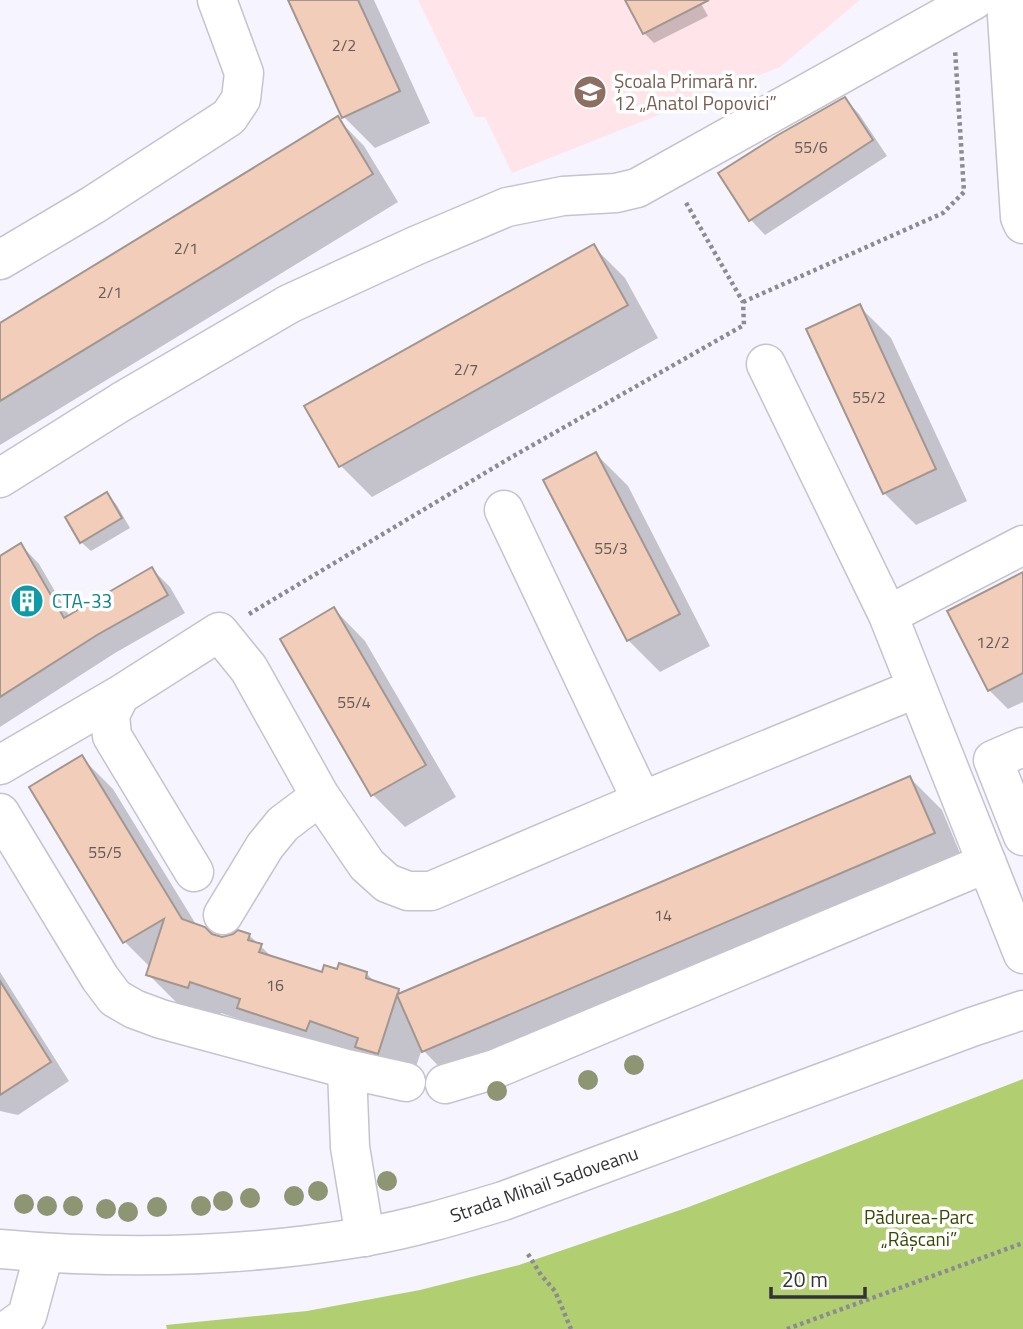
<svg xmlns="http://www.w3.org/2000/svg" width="1023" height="1329" viewBox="0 0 1023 1329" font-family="'Titillium Web',sans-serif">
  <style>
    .education { fill: #ffe4e9 }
    .forest { fill: #b1ce71 }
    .shadow { fill: #0003 }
    .building { fill: #f2cdb9; stroke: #a29790; stroke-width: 2 }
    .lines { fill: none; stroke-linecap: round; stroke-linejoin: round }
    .minor-casing { stroke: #c5c3cf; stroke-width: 41 }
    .major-casing { stroke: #c5c3cf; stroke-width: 41 }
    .path { stroke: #8c8b92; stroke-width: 4.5; stroke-dasharray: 3.5 3.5; stroke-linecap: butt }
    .minor { stroke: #fff; stroke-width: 38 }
    .major { stroke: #fff; stroke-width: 38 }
    .tree { fill: #8d9572 }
    .labels { text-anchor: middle; stroke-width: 7; stroke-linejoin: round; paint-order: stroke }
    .number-label { font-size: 16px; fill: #635958 }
    .education-label { font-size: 19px; fill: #785e54; stroke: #fff; text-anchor: start }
    .culture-label { font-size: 19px; fill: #0d838f; stroke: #fff; text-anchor: start }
    .street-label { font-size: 19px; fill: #333237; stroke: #fff }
    .park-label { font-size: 19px; fill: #374800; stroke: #fff }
  </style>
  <rect width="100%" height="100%" fill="#f6f4fe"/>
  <!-- education -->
  <path class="education" d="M418 0H860L780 67 512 173 485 117H475Z"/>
  <!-- forest -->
  <path class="forest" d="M1023 1079V1329H167L166 1325 307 1311 420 1290 519 1265 686 1208Z"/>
  <!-- shadow -->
  <path class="shadow" d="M290 0H374L430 123 375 148 343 116Z
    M627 0H699L708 16 654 43 644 33Z
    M845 99 859 114 887 156 765 235 751 220 721 174Z
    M337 118 364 146 398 202 0 445V325Z
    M593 246 625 278 658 338 372 497 340 465Z
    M859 306 891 338 967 501 916 525 884 493Z
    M596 454 628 486 710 646 660 672 628 640Z
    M106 494 116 504 130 528 91 551 81 542Z
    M21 545 39 564 70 617 152 569 170 587 185 613 115 653 0 727V558Z
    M1023 574V702L1008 709 989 690Z
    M334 609 365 641 456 797 405 827 373 795 282 639Z
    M81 757 113 789 197 926 211 936 222 939 249 935 273 958 323 974 338 971 367 974 376 983 398 991 402 994 910 778 942 810 965 865 455 1083 422 1049 410 1084 271 1040 256 1025 221 1013 219 1019 180 1006 148 974 150 967 125 942 31 788Z
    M0 972 69 1081 18 1115 0 1111Z"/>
  <!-- building -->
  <path class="building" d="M288 0H358L400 91 342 118Z
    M625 0H709L643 34Z
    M845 97 873 140 749 221 718 173 778 135Z
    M338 116 373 174 0 401V323Z
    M594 244 628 305 339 467 304 406Z
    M860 304 936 469 883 494 806 329Z
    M596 452 680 614 627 641 543 480Z
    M107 492 122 518 80 543 65 517Z
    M21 543 64 618 152 567 168 595 97 635 0 697V556Z
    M1023 572V673L988 691 947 611Z
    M334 607 426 765 371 796 280 639Z
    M82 755 182 919 205 927 212 934 222 937 233 934 238 930 250 934 248 940 262 944 259 952 322 972 324 965 337 969 339 963 367 972 366 978 399 989 398 994 910 776 935 833 422 1052 397 995 378 1054 355 1047 358 1038 310 1021 306 1031 237 1008 240 999 190 982 188 988 146 975 164 919 123 943 29 787Z
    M0 981 51 1062 0 1095Z"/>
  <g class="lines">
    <defs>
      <path id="minor" d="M1006 0 1020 217 1023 224
        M0 260 93 205 229 117 241 99 244 73 217 0
        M766 364 888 615 917 688
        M0 478 121 402 289 304 415 246 507 207 563 196 616 193 637 188 974 0
        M504 510 642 801 917 688 1023 954
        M888 615 1023 545
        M1023 747 993 760 1023 836
        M0 765 120 695
        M0 813 100 978 115 998 134 1009 161 1019 347 1069 406 1082
        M194 872 112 736 110 715 120 695 219 632 249 669 320 796 367 865 387 883 408 891H431L642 801
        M223 915 265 846 283 824 320 796
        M347 1069 350 1147 365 1237
        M445 1084 495 1069 987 863
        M9 1329 27 1316 44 1253"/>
      <path id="major" d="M0 1249C121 1260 243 1257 363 1237 411 1229 457 1215 503 1201L972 1027 1023 1010"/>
    </defs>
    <!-- minor casing -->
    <use href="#minor" class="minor-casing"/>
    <!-- major casing -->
    <use href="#major" class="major-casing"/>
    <!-- path -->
    <path class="path" d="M743 302 943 213 964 192 955 49
      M249 614 510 458 744 325 743 302 685 201
      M528 1254 541 1275 555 1291 571 1329
      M787 1329 1023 1243"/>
    <!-- minor -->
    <use href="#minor" class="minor"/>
    <!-- major -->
    <use href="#major" class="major"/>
  </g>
  <!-- trees -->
  <g class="tree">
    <circle cx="634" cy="1065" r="10"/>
    <circle cx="588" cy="1080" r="10"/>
    <circle cx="497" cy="1091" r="10"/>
    <circle cx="387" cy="1181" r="10"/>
    <circle cx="318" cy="1191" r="10"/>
    <circle cx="294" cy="1196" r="10"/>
    <circle cx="250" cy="1198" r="10"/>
    <circle cx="223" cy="1201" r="10"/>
    <circle cx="24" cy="1204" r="10"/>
    <circle cx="47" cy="1206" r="10"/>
    <circle cx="73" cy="1206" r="10"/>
    <circle cx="201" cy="1206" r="10"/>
    <circle cx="157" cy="1207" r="10"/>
    <circle cx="106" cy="1209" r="10"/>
    <circle cx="128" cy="1212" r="10"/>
  </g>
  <!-- icons -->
  <defs>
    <symbol id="school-disc" viewBox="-11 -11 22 22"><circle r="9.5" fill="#8d6e63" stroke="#fff"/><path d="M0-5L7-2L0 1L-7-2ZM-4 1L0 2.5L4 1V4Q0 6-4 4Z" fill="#fff"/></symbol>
    <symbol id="building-disc" viewBox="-11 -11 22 22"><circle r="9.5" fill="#0f9aa8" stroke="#fff"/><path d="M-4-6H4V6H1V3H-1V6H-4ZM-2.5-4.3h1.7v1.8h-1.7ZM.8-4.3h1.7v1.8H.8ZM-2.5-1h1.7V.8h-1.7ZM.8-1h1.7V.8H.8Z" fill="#fff"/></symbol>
  </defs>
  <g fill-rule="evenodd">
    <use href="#school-disc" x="571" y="73" width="38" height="38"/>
    <use href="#building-disc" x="8" y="582" width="38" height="38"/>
  </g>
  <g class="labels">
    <!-- number labels -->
    <g class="number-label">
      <text x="344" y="51">2/2</text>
      <text x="811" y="153">55/6</text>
      <text x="186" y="254">2/1</text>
      <text x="110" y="298">2/1</text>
      <text x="466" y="375">2/7</text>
      <text x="869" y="403">55/2</text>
      <text x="611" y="554">55/3</text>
      <text x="993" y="648">12/2</text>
      <text x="354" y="708">55/4</text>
      <text x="105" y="858">55/5</text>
      <text x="663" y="921">14</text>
      <text x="275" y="991">16</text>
    </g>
    <!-- education labels -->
    <g class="education-label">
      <text x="614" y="88">Școala Primară nr.<tspan x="614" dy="22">12 „Anatol Popovici”</tspan></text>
    </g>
    <!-- culture labels -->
    <g class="culture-label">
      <text x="52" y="608">CTA-33</text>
    </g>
    <!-- street labels -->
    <g class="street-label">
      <text transform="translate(544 1184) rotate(-19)" y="7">Strada Mihail Sadoveanu</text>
    </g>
    <!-- park labels -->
    <g class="park-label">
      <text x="919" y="1224">Pădurea-Parc<tspan x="919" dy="22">„Râșcani”</tspan></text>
    </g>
  </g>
  <!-- scale -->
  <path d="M771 1287v10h94v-10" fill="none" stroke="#333237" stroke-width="3.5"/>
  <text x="782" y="1287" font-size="21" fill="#333237" stroke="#ffffff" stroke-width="5" paint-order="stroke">20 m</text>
</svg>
